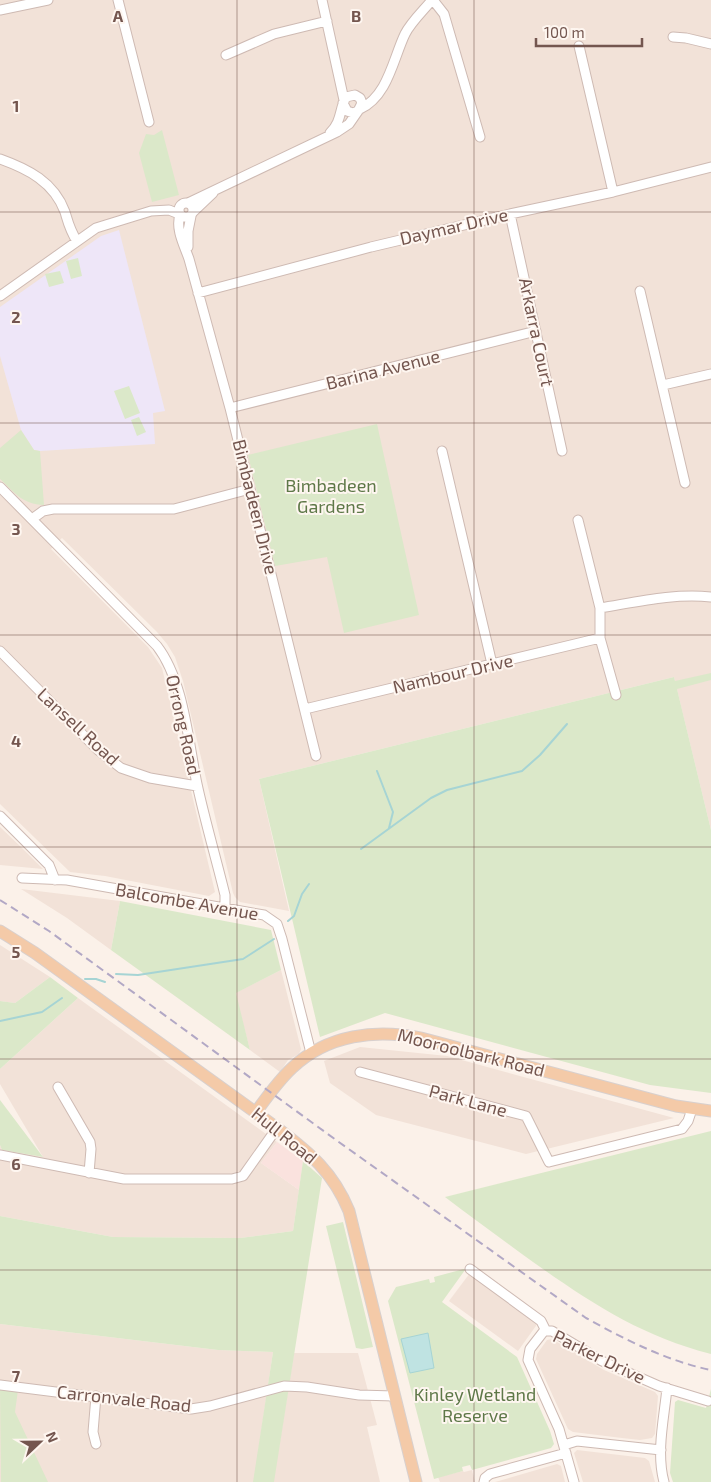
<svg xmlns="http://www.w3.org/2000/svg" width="711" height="1482" viewBox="0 0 711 1482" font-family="'Exo 2',sans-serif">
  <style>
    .residential { fill: #f2e2d8 }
    .commercial { fill: #fae2de }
    .education { fill: #eee6f8 }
    .green { fill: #dbe8c9 }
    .water { fill: #bfe3e2; stroke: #a6d4d4 }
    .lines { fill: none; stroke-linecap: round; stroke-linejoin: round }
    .stream { stroke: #a6d4d4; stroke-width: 2 }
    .minor-casing { stroke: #cebab3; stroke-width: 11 }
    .major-casing { stroke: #d8d0ce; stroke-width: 13 }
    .minor { stroke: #fff; stroke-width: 9 }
    .major { stroke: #f4caa8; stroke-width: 11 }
    .rail { stroke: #b2a8c5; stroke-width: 2; stroke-dasharray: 8 5; stroke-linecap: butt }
    .grid { fill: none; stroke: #74564f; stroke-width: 1; stroke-opacity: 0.55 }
    .labels { text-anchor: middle; stroke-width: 4; stroke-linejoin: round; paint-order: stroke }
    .street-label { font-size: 18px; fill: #74564f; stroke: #fef6f0 }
    .park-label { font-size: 18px; fill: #5e7848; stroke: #fef6f0 }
    .grid-label { font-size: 16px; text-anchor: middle; font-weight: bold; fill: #74564f; stroke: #fef6f0; stroke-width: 4; stroke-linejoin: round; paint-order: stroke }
  </style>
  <rect width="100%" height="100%" fill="#fbf1e9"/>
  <!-- residential -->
  <path class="residential" d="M0 0H711V830L674 677 259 779 289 911 240 902 235 897 233 893 183 681 175 657 167 644 157 632 62 538 51 549 148 647 162 668 215 892 209 896 105 876 70 872 0 804Z
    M0 827 20 846 43 869 0 865Z
    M21 889 120 901 111 950 67 918Z
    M0 945 50 977 15 1003 0 1001Z
    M281 970 301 1049 299 1054 288 1060 280 1072 250 1050 235 993Z
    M78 998 277 1142 261 1163 299 1190 293 1231 240 1238 113 1237 0 1216V1145L2 1150 43 1157 0 1084V1069Z
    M360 1047 447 1056 674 1118 526 1154 376 1115 330 1083 324 1061Z
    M470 1273 538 1323 518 1351 449 1301Z
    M0 1324 218 1350 273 1352 258 1453 279 1447 294 1353H358L377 1425 367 1427 380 1482H0Z
    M552 1339 604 1370 655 1392 658 1396 655 1434 652 1438 640 1440 622 1438 573 1432 568 1429 536 1359 537 1354 547 1340Z
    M577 1450 645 1458 649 1461 655 1482H583L574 1453Z
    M557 1464 561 1466 565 1482H495Z
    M472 1470 475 1482H440L438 1477 463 1471 464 1472Z"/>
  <!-- commercial -->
  <path class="commercial" d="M277 1142 303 1161 299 1190 261 1163Z"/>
  <!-- education -->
  <path class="education" d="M119 230 165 411 153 413 155 444 40 451 34 450 21 430 0 356V307L101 236Z"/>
  <!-- green -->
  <path class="green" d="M162 130 179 195 152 202 139 153 146 134 154 135Z
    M78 258 82 276 71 279 66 261Z
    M60 271 64 283 49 287 45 274Z
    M129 386 140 413 125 419 114 391Z
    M139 417 146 432 137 436 131 420Z
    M377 424 419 615 344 633 327 557 275 566 248 455Z
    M21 430 34 450 40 451 44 505C22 504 15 493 0 479V448Z
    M711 673V680L677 689 711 830V1093L650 1085 385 1013 320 1037 259 779 674 677 675 681Z
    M120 901 271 930 281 970 236 993 250 1050 111 950Z
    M50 977 78 998 0 1069V1001L15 1003Z
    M0 1100 43 1157 2 1150 0 1145Z
    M711 1131V1354C641 1336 591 1303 533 1262 504 1241 474 1219 445 1197Z
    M303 1161 322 1178 274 1482H253L273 1352 218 1350 0 1324V1216L113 1237 240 1238 293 1231Z
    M343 1222 373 1347 362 1349 356 1348 326 1226Z
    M464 1269 465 1270 442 1302 517 1357 550 1431 554 1444 551 1448 472 1470 470 1465 462 1467 463 1471 434 1479 388 1301 396 1287 429 1279 430 1283 435 1282 434 1277Z
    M0 1388 18 1390 15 1412 48 1482H1Z
    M711 1389V1482H673L670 1473 675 1402 678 1400 706 1408Z"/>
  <!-- water -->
  <path class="water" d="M428 1333 434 1368 410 1373 401 1339Z"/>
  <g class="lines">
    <!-- stream -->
    <path class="stream" d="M377 771 393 812 389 828
      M361 849 431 798 447 790 522 771 540 755 567 724
      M288 921 294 916 302 894 309 884
      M116 974 138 975 243 959 274 939
      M85 979H96L105 982
      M0 1021 42 1012 62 998"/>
    <defs>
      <path id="minor" d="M118 0 149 122
        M322 0 344 100
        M433 0 444 14 480 137
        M0 10 48 0
        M673 37 686 38 711 44
        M579 46 613 192
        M226 55 274 34 327 21
        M360 109C388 96 393 59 405 34 411 22 423 11 432 0
        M330 133C342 121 339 110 346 97L355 95 360 98 362 103 358 111 353 113 347 111 343 103
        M0 159C28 169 54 182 65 212 68 222 70 231 77 241
        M179 210a7 7 0 1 1 14 0a7 7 0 1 1-14 0Z
        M188 203 337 132 349 124 358 111
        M193 212 213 193
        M510 214 562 451
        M180 215C175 229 185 247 189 259L230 408 316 756
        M188 247V231L191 216
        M640 291 685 483
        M198 293 371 247 510 214 613 192 711 167
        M0 296 96 228 151 211 169 210 179 214
        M663 385 711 374
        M230 408 536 331
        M442 451 492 664
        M0 487 157 646C184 681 188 741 197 784 205 821 216 858 225 895V907
        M32 519 43 511 53 509H174L250 489
        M578 520 600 608V638L616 695
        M600 608C637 602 674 593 711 597
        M0 651 98 750 121 768 150 778 197 786
        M305 709 600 638
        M0 816 49 865 55 880
        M22 878 67 880 264 915 277 924 282 939 311 1053
        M360 1072 526 1116 549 1162 682 1129 688 1121 692 1109
        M58 1087 90 1142 91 1149 89 1173
        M0 1155 124 1179H232L243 1176 277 1128
        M470 1269 541 1321 546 1331
        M0 1385 191 1409 210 1406 284 1386 307 1387 359 1395 394 1396
        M96 1444 93 1432 96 1396
        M564 1445 577 1441 661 1450
        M484 1482 485 1478 490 1474 566 1453
        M574 1482 559 1429 528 1360 530 1349 544 1331H552L602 1361 659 1386 708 1401
        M664 1482C656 1452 664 1419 667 1388"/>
      <path id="major" d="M0 931 35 953 277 1128C310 1153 333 1172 349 1211L416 1482
        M256 1112C267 1097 278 1081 292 1068 328 1034 376 1029 421 1038L676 1106 711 1111"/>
    </defs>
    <!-- minor casing -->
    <use href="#minor" class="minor-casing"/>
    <!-- major casing -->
    <use href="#major" class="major-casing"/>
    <!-- minor -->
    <use href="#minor" class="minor"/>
    <!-- major -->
    <use href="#major" class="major"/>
    <!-- rail -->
    <path class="rail" d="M0 900 49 931 336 1140 586 1318C626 1340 667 1361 711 1370"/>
  </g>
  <!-- grid -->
  <path class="grid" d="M237 0V1482M474 0V1482M0 212H711M0 423H711M0 635H711M0 847H711M0 1059H711M0 1270H711"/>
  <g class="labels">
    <!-- street labels -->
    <g class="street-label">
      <text transform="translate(454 227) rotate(-13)" y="6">Daymar Drive</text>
      <text transform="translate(536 332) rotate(78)" y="6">Arkarra Court</text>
      <text transform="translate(383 370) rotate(-14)" y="6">Barina Avenue</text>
      <text transform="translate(255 507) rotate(76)" y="6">Bimbadeen Drive</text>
      <text transform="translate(453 674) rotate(-13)" y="6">Nambour Drive</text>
      <text transform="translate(183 725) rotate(77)" y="6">Orrong Road</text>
      <text transform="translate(78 727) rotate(43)" y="6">Lansell Road</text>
      <text transform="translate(187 902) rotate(10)" y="6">Balcombe Avenue</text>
      <text transform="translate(471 1053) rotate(14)" y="6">Mooroolbark Road</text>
      <text transform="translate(468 1101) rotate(15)" y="6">Park Lane</text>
      <text transform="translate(284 1136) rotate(39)" y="6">Hull Road</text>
      <text transform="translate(599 1357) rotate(26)" y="6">Parker Drive</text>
      <text transform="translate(124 1399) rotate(6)" y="6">Carronvale Road</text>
    </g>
    <!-- park labels -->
    <g class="park-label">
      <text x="331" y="492">Bimbadeen<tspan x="331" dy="21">Gardens</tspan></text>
      <text x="475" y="1401">Kinley Wetland<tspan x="475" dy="21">Reserve</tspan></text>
    </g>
  </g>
  <g class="grid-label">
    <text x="118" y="22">A</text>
    <text x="356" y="22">B</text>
    <text x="16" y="112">1</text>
    <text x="16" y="323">2</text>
    <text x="16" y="535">3</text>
    <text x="16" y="747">4</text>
    <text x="16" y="958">5</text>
    <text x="16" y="1170">6</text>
    <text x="16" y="1382">7</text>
  </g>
  <!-- north arrow -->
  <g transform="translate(40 1442) rotate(68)" stroke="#fef6f0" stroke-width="4" paint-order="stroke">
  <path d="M0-4L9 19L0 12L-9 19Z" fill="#74564f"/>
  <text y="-8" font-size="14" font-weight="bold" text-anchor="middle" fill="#74564f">N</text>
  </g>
  <!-- scale -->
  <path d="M536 38v8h106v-8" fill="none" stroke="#74564f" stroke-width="2.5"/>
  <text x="544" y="38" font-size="15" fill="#74564f" stroke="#fef6f0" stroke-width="4" paint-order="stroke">100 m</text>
</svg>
